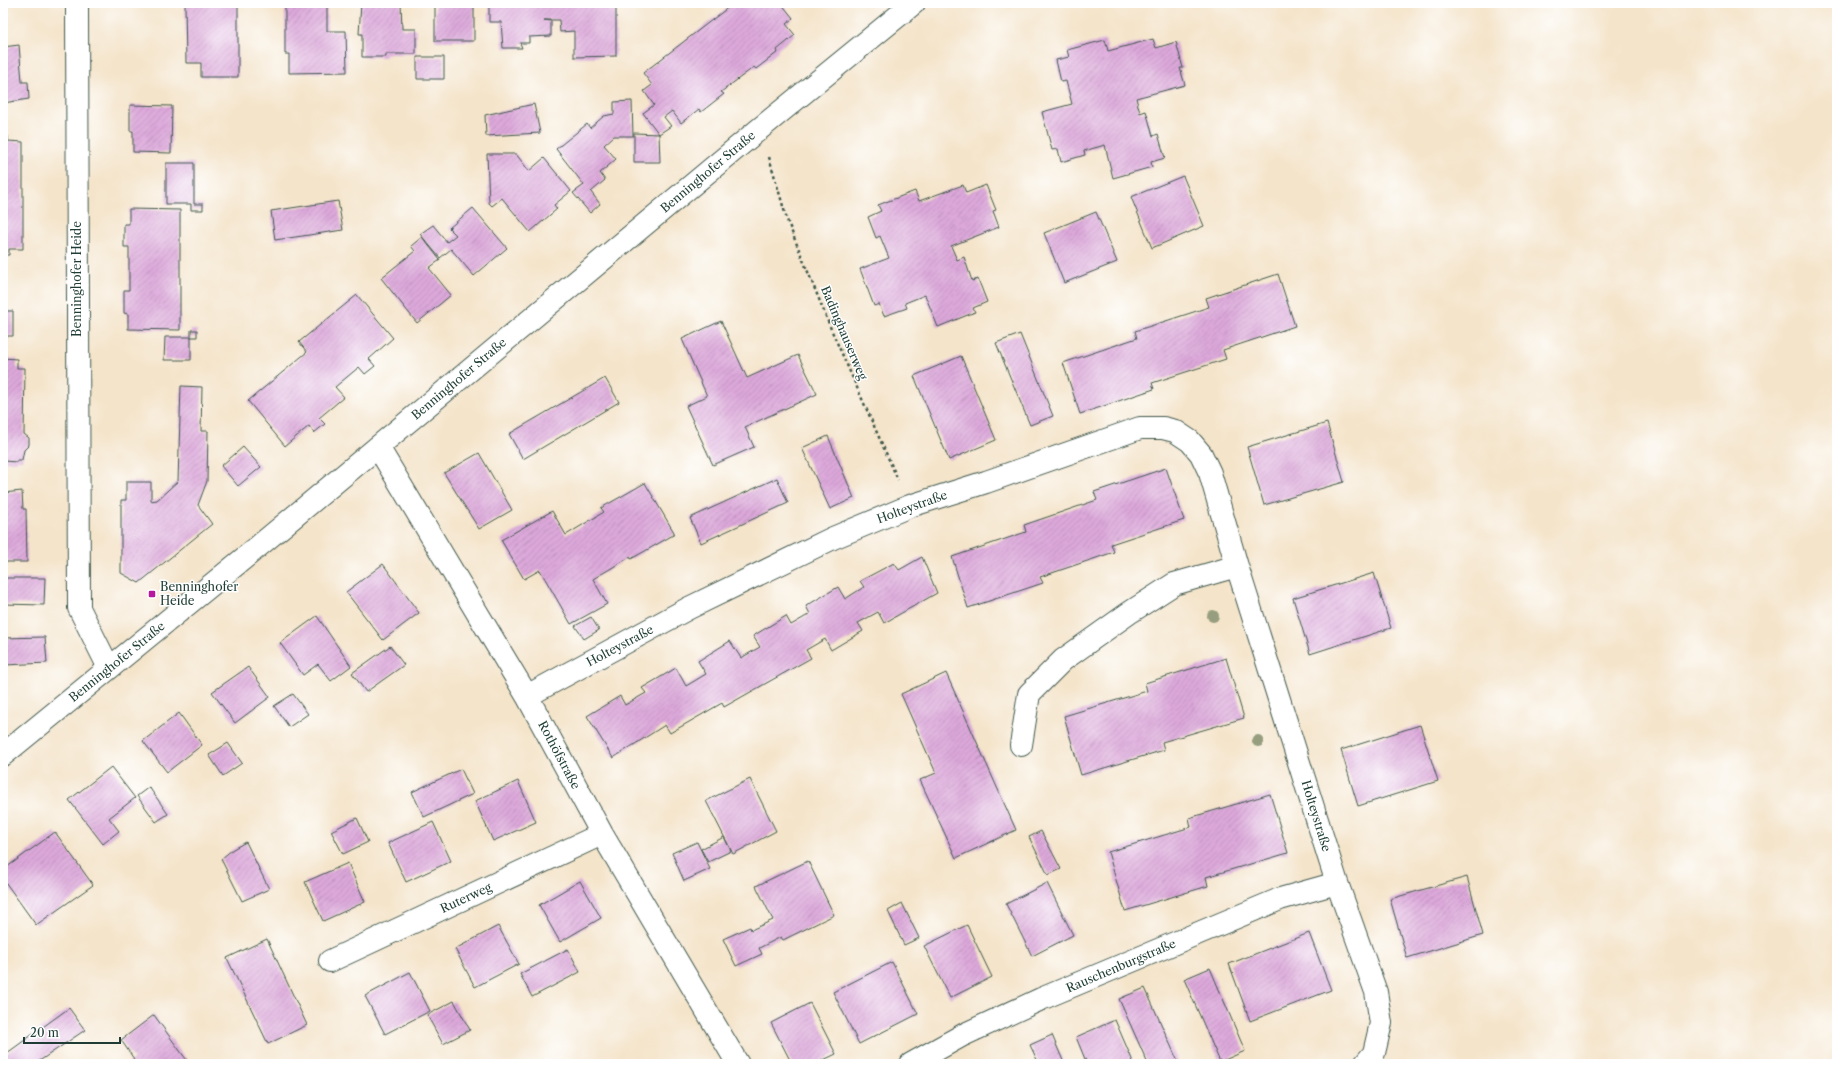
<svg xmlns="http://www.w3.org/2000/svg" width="1840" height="1067" viewBox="0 0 1840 1067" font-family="'Libre Caslon Text',serif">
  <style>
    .building { fill: url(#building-hatch) }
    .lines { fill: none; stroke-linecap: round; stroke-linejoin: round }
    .minor-casing { stroke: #3f564a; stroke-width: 24 }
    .secondary-casing { stroke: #3f564a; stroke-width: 24 }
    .path { stroke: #3f564a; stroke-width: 2.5; stroke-dasharray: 3 3; stroke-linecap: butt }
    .minor { stroke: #fff; stroke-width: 22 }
    .secondary { stroke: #fff; stroke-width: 22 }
    .tree { fill: #969e7f }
    .poi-dot { fill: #b5179e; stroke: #fff; stroke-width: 1.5 }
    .labels { text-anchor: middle; stroke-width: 3; stroke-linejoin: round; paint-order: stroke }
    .street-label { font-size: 12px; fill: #1f3d34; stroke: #fff }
    .poi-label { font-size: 12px; fill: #1f3d34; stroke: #fff; text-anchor: start }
  </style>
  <defs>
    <pattern id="building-hatch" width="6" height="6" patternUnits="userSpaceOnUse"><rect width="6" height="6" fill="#dda9db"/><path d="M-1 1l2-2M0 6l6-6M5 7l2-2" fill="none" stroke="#b38bb2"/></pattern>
  </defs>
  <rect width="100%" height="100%" fill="#fff"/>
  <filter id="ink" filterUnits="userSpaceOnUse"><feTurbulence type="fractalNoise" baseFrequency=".025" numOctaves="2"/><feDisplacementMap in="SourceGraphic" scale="8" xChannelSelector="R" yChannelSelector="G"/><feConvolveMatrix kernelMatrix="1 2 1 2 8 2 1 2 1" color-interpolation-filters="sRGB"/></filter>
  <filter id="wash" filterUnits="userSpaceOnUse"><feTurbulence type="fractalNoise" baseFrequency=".012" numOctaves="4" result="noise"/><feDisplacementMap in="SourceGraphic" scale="16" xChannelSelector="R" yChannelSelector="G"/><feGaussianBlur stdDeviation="0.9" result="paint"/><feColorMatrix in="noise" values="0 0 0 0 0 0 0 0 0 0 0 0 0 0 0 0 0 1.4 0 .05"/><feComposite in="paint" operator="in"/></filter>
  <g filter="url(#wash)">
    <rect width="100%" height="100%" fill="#f4e4ca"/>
    <g id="blocks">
      <!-- building -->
      <path class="building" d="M185 3H238V77H201V63H186Z
        M285 3H327V31H346L347 72 289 73V54H285Z
        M361 3H401L402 29H416V54H386V57H362V34H359Z
        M435 3H474V41H435Z
        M489 3H616V56L574 57V31L560 32 559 20H544L551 21V36L529 37V43H520L522 48H503L501 22H489Z
        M734 3H781L793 18 786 24 795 35 777 50 778 52 756 69 754 67 721 92 724 94 701 112 699 109 681 123 672 111 664 117 671 126 659 134 660 162H634V133L659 134 643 113 654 105 644 91 652 85 643 73Z
        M1153 39 1156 48 1176 42 1183 68H1180L1185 85 1136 98 1140 113 1146 111 1153 136 1158 134 1165 158 1151 162 1152 167 1113 178 1105 145 1084 151 1085 155 1061 162 1058 149 1052 150 1042 112 1072 104 1066 81 1061 82 1056 60 1069 57 1067 50 1105 40 1108 51Z
        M19 45 22 82H28L29 99 3 103V47Z
        M417 57H444V79H417Z
        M632 101 633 136H614L604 145 616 159 600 173 605 180 591 192 600 204 590 213 573 193 584 185 556 149 587 124 590 128 604 116 614 114V102Z
        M534 104 540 133 486 136 485 115Z
        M130 105 172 106 171 153 133 152V131H130Z
        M3 136H8V141L23 142V249H9V255H3Z
        M487 154H516L529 171 544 158 571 191 554 205 557 209 530 232 502 198 492 206 489 203Z
        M166 163H194V204H203V210H191V204H166Z
        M1183 176 1204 226 1152 248 1131 197Z
        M963 185 966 193 986 185 996 210 993 211 999 227 951 246 957 260 964 257 972 281 978 279 987 302 973 308 975 312 938 327 925 295 905 303 907 308 884 316 879 304 874 306 860 269 889 258 880 236 876 238 868 217 881 211 878 205 915 191 919 201Z
        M338 201 343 230 275 240 271 211Z
        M473 208 507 248 474 276 451 249 440 258 420 234 433 225 447 242 456 235 449 228Z
        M129 209 180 210V330L128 329V314L124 313V290H129V247H124V224H129Z
        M1096 212 1117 262 1064 283 1044 233Z
        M422 237 440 260 429 268 451 295 417 323 381 278 415 251 411 246Z
        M1278 274 1295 326 1223 350 1226 359 1152 383 1154 389 1080 414 1063 363 1137 338 1135 331 1209 307 1206 298Z
        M357 295 393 338 369 359 375 366 365 374 359 367 335 387 344 397 319 418 325 424 314 433 309 426 285 446 248 401 307 352 299 342Z
        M3 311H13V336H3Z
        M721 321 747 378 798 355 817 394 745 427 754 447 713 465 686 406 707 396 682 339Z
        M191 330H197V337H191Z
        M1020 334 1053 416 1030 425 996 343Z
        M165 337H191V360H164Z
        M961 356 996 440 949 460 914 376Z
        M3 358 17 359V368H25L24 434 29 438V445L24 450 22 460H17V462L3 461Z
        M605 378 619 402 523 459 509 434Z
        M181 386 202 387 201 431H208L207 481 198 505 212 524 139 583 121 573V500H126V482H151V501L157 500 178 481Z
        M1327 423 1344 482 1264 505 1247 447Z
        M828 436 854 498 830 509 802 448Z
        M243 447 261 467 238 486 221 466Z
        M479 453 512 510 479 529 444 473Z
        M1166 468 1184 520 1111 544 1114 552 1040 577 1043 583 968 608 952 557 1026 532 1024 525 1097 500 1094 492Z
        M777 478 788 503 701 543 690 518Z
        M645 483 675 534 631 559 630 557 593 579 607 604 571 624 540 570 524 579 501 540 552 511 566 535 604 512 601 508Z
        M22 491 23 509H26L27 562H3V493Z
        M922 557 937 593 884 623 878 612 858 623 863 631 831 650 825 639 806 650 811 658 724 707 722 703 670 733 665 725 613 758 587 716 620 696 625 705 646 693 642 688 676 668 686 686 706 674 698 661 730 641 741 658 760 647 753 636 786 616 791 625 810 614 806 606 838 587 845 599 864 587 860 581 894 563 899 570Z
        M383 564 419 613 383 640 346 592Z
        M1374 573 1391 628 1310 654 1293 598Z
        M3 578H45L44 605 3 604Z
        M317 616 351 666 331 681 318 664 303 675 280 643Z
        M591 617 599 630 584 639 575 626Z
        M45 637 47 663 5 665V669H3V638Z
        M390 646 404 665 366 692 352 673Z
        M1226 658 1244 718 1162 742 1164 750 1081 775 1064 716 1147 691 1145 683Z
        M248 667 270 697 235 723 212 692Z
        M946 673 1016 830 956 858 920 780 936 773 901 694Z
        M293 694 308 714 289 727 274 706Z
        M179 713 202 745 167 772 143 741Z
        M1420 725 1438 781 1358 806 1341 750Z
        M228 743 242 763 223 776 209 755Z
        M111 767 135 798 109 818 119 831 103 844 69 800Z
        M461 769 473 794 424 817 412 792Z
        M750 779 776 831 733 854 706 801Z
        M518 781 536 822 493 841 475 801Z
        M149 787 168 814 156 822 137 796Z
        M1270 794 1288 853 1206 877 1208 886 1125 911 1108 852 1191 827 1189 818Z
        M357 818 368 842 343 854 331 831Z
        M433 822 451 861 406 882 388 843Z
        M1041 831 1061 869 1048 875 1029 837Z
        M55 832 93 885 36 925 3 879V870Z
        M724 837 731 851 708 862 701 849Z
        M246 842 269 889 242 901 221 859 233 849Z
        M697 842 710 869 684 881 672 853Z
        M808 861 834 915 783 940 781 937 759 948 762 954 736 966 723 939 750 927 751 930 773 920 756 886Z
        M348 863 365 902 323 921 305 882Z
        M1467 877 1483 935 1407 958 1390 899Z
        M580 881 601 918 560 942 539 905Z
        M1047 883 1073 935 1032 956 1006 904Z
        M902 903 919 938 904 945 888 911Z
        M967 925 992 977 950 998 924 946Z
        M498 926 519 964 475 987 455 949Z
        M1309 933 1331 990 1250 1021 1229 964Z
        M267 939 307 1025 268 1044 227 958Z
        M568 949 580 972 532 997 520 974Z
        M892 962 918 1014 859 1044 833 992Z
        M1210 968 1245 1051 1220 1062 1184 979Z
        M410 972 430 1011 385 1034 365 996Z
        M1145 988 1179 1064H1148L1119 999Z
        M454 1001 470 1030 443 1044 427 1015Z
        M810 1003 836 1054 815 1064H792L771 1023Z
        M69 1008 85 1030 35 1064H3V1056Z
        M154 1015 183 1055 190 1064H128L134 1059 121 1040Z
        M1115 1020 1134 1064H1087L1076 1037Z
        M1052 1035 1064 1063 1039 1064 1030 1045Z"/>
    </g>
  </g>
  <g filter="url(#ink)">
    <use href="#blocks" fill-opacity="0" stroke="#3f564a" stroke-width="1"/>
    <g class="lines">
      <defs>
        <path id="minor" d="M77 3 79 608 109 668
          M378 447 527 696 602 834 738 1064
          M527 696 689 608 833 538 910 506 986 482 1140 428H1163L1175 431 1190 441 1201 454 1210 473 1237 566 1337 883 1376 992 1381 1023 1374 1053 1365 1064
          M1021 745 1029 694 1063 660 1129 613 1174 584 1237 566
          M330 961 602 834
          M911 1064 963 1035 1041 999 1280 899 1337 883"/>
        <path id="secondary" d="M3 755 248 555 757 131 914 3"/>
      </defs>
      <!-- minor casing -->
      <use href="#minor" class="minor-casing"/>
      <!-- secondary casing -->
      <use href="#secondary" class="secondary-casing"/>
      <!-- path -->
      <path class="path" d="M769 157 787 220 831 329 898 480"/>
      <!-- minor -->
      <use href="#minor" class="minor"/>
      <!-- secondary -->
      <use href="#secondary" class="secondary"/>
    </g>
    <!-- trees -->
    <g class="tree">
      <circle cx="1213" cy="616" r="6"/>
      <circle cx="1258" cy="741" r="6"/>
    </g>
  </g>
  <!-- markers -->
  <rect class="poi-dot" x="148" y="590" width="8" height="8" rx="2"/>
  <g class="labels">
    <!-- street labels -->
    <g class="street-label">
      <text transform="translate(708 172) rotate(-40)" y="4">Benninghofer Straße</text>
      <text transform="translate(77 279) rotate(-90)" y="4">Benninghofer Heide</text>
      <text transform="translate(844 333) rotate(67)" y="4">Badinghauserweg</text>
      <text transform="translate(459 379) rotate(-40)" y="4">Benninghofer Straße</text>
      <text transform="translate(912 507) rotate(-20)" y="4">Holteystraße</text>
      <text transform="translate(620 646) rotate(-28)" y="4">Holteystraße</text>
      <text transform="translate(117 662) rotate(-39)" y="4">Benninghofer Straße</text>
      <text transform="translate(559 755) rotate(62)" y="4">Rothöfstraße</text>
      <text transform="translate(1316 816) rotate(73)" y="4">Holteystraße</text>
      <text transform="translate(466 898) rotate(-25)" y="4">Ruterweg</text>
      <text transform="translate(1121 966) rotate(-23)" y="4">Rauschenburgstraße</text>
    </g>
    <!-- poi labels -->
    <g class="poi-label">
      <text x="160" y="591">Benninghofer<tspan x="160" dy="14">Heide</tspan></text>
    </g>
  </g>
  <!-- margin -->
  <rect width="1840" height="1067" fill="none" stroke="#fff" stroke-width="16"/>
  <!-- scale -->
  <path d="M24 1037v6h96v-6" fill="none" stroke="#1f3d34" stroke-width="2"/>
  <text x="30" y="1037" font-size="12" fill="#1f3d34" stroke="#ffffff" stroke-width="3" paint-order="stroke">20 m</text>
</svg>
